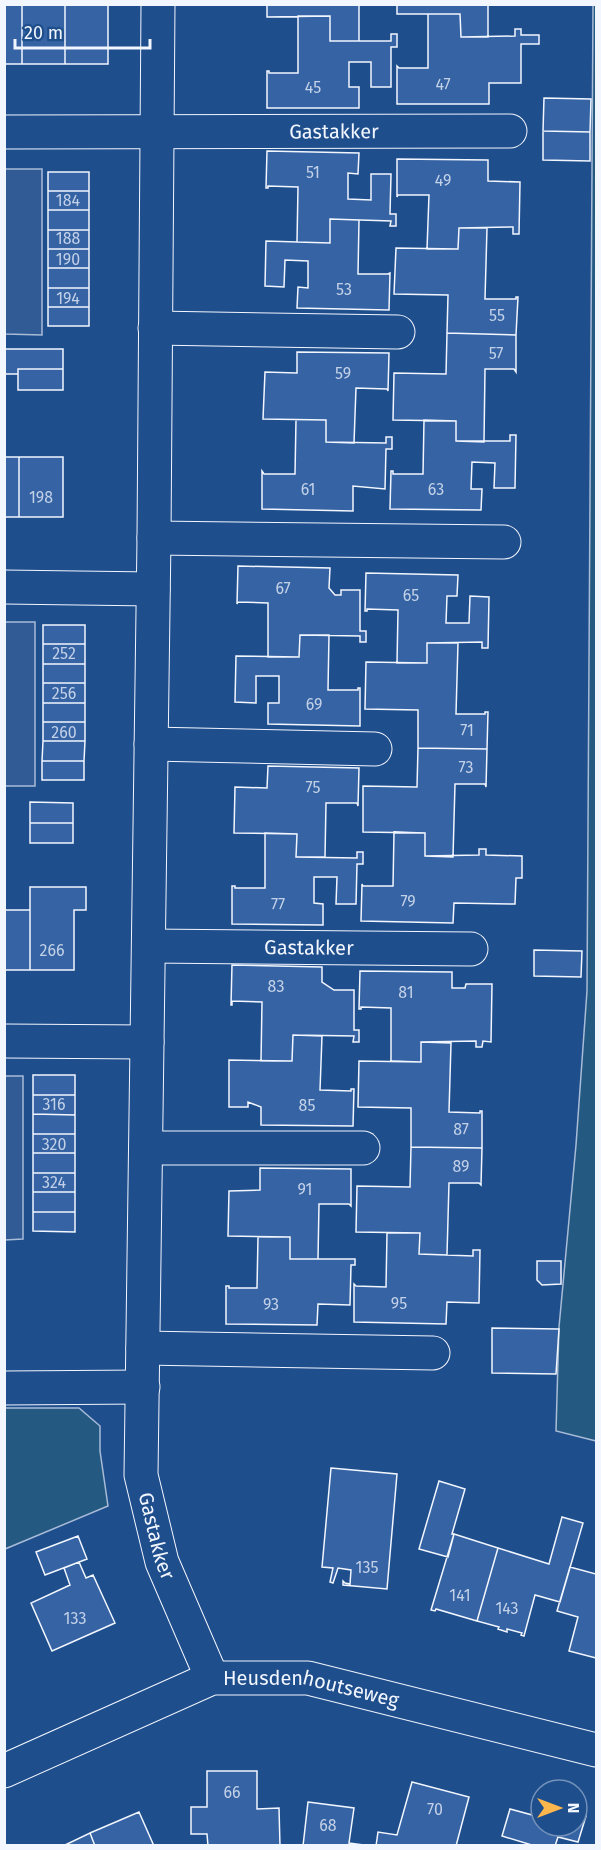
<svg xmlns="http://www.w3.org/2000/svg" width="601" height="1850" viewBox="0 0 601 1850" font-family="'Fira Sans',sans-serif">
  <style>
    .green { fill: #245a82; stroke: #a8bbd7; stroke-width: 1.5 }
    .parking { fill: #305b95; stroke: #a8bbd7; stroke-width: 1.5 }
    .building { fill: #3563a3; stroke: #f2f6ff; stroke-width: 1.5 }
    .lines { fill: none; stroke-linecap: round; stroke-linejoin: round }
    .minor-casing { stroke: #f2f6ff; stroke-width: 35 }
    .minor { stroke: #1f4e8c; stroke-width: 33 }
    .labels { text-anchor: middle; stroke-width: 4.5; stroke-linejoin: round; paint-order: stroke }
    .number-label { font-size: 16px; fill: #c3d1e8 }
    .street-label { font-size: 20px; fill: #f2f6ff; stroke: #1f4e8c }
  </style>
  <rect width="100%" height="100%" fill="#1f4e8c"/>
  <!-- green -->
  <path class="green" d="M596 4V1441L556 1431 559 1327 576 1145 587 991 593 5Z
    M5 1408H79L100 1426V1451L108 1506 5 1549Z"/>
  <!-- parking -->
  <path class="parking" d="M5 169H42V335L5 334Z
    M5 622H35V786H5Z
    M5 1076H23V1239L5 1240Z"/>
  <!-- building -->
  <path class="building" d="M4 4H22V64H4Z
    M22 4H65V64H22Z
    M65 4H108V64H65Z
    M267 4H359V41H330V16L267 17Z
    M397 4H488V37H461L460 14H397Z
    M428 14H460L461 37 515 36V29H521V35H539V44H521V83H489V104H397V66L399 68H428Z
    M298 16H330V41H391V34H397V47H391V87H371V62H349V87H359V108H267V71H269V73H298Z
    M544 98 591 99 590 132 543 131Z
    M543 131 590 132V161L543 160Z
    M267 151 359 153 358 174 348 173V199L371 200V174H391L390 214H396V226H390L391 221 330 219V243L297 242 298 187 268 186V188H266Z
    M397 159 488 160V181L520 182 519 234H513V227L459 228 458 249H427L429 195H398L397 197Z
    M48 172H89V191H48Z
    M48 191H89V210H48Z
    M48 210H89V230H48Z
    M330 219 359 220 358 274H388L390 273 389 310 297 308 298 287 308 288V261L285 260 284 287 265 286 266 241 330 243Z
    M459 228H487L485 299H516V297H518L516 335 447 333 448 295 394 294 396 248 458 249Z
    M48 230H89V249H48Z
    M48 249H89V268H48Z
    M48 268H89V288H48Z
    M48 288H89V307H48Z
    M48 307H89V326H48Z
    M447 333 516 335V372L514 369H485L484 442 456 441V421L393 420 394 373 446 374Z
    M4 349H63V369H18V374H4Z
    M297 352 389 353 388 391 387 389 356 388 354 443 326 442V420L263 419 265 372 297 373Z
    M18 369H63V390H18Z
    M296 420H326V442L386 443V437H392V449H386L385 489 353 486V511L262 509V471L264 474H295Z
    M424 420 456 421V441H510V435H516L515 488H494L495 463 472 462 471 489H482L481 510 390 509 391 471H393V474H423Z
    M4 457H19V517H4Z
    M19 457H63V517H19Z
    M238 566 330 568 329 588 335 595H341V590H360V631H366V642H360V636L300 635 299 657H268V603L238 602 237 604Z
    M366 573 458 575 457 596H447L446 623H469L470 596 489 597 488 648H482V642L427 643V663H397L398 610 367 609V611H365Z
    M43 625H85V644H43Z
    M300 635H329L328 690H358V688H360V726L268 724V703H279V676H256V703L235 702 236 656 299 657Z
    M427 643H458L456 714H485V712H488L487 749 418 748V710L365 709 366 662 427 663Z
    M43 644H85V664H43Z
    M43 664H85V683H43Z
    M43 683H85V703H43Z
    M43 703H85V722H43Z
    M43 722H85V741H43Z
    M43 741H85L84 761H42Z
    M418 748 487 749 486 787 485 784H455L453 857 425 856V833L363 832V786L417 787Z
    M42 761H84V780H42Z
    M268 766 359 768 358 806 357 803H326L325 857H296L297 834 234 833 235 787 267 788Z
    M30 802 73 803V823H30Z
    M30 823H73V843H30Z
    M394 832 425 833V856L479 855V849H486V855L522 856V878H516L515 904 454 903 453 923 361 921 362 884 363 886H393Z
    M265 833 297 834 296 857 357 858V852H363V864H357L356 904H336L337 877H314V903L323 904V925L232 924V886H235V888H265Z
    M30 887H86V910H74V970H30Z
    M4 910H30V970H4Z
    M534 950 582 951 581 977 534 976Z
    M232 965 322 967V982L334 990H354V1030H359V1042H353L354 1036 293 1035 292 1061H261L262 1002 232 1001V1005H231Z
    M360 971 452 972V988H465L466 984H492L491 1042 483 1041 482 1047H476V1041L421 1042V1062L391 1061V1008L361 1007V1009H359Z
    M293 1035 322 1036 320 1090 351 1091V1089H354L353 1126 261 1125V1107L248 1102V1107H229V1060L292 1061Z
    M421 1042 451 1043 449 1112 480 1113V1111H482V1148L411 1147V1108L358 1107 359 1061 421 1062Z
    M33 1075H75V1095H33Z
    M33 1095H75V1115L33 1114Z
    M33 1114 75 1115V1134H33Z
    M33 1134H75V1153H33Z
    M411 1147 482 1148 481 1185 479 1183H449L447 1255 419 1254 420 1233 356 1232 357 1186 410 1187Z
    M33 1153H75V1173H33Z
    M260 1168 351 1169V1206L349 1204H319L318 1259H290V1237L228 1236 229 1191 260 1190Z
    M33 1173H75V1192H33Z
    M33 1192H75V1212H33Z
    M33 1212H75V1232L33 1231Z
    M387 1233H420L419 1254 473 1256V1250H480L479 1303 447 1302 446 1324 354 1322V1284L356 1286 386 1287Z
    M258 1237H290V1259H355V1265H351L350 1305 318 1304 317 1325 226 1324V1286H229V1288H257Z
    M537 1261H561V1284L542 1285 537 1280Z
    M492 1328 559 1329 556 1374 492 1373Z
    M331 1468 397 1474 387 1589 343 1585V1581L345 1583 350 1584 351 1570 338 1568 333 1583 330 1582 333 1568 322 1567Z
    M439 1481 465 1489 452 1534H454L448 1557 419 1549Z
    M562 1517 583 1523 560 1602 535 1595 524 1636 521 1635 522 1633 507 1629V1632L498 1629 499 1627 477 1621 498 1548 549 1564Z
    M454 1534 498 1548 477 1621 436 1609 435 1611 431 1610Z
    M78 1536 87 1559 45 1575 36 1552Z
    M79 1562 86 1578 93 1575 115 1623 52 1651 31 1603 70 1585 64 1568Z
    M570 1567 596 1574V1658L569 1651 578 1617 557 1611Z
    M207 1771H257V1809L279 1808 280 1846H208L207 1834H191V1807H207Z
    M412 1782 469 1797 456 1846H376L378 1832 397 1835Z
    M308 1802 354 1808 349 1843 371 1846H303Z
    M540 1803 541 1826H577V1814L586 1816 578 1842 558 1837 555 1846H535L502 1836 510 1809 536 1816Z
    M139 1812 154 1846H95L90 1833Z
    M90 1833 95 1846H63Z"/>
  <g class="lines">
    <defs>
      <g id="minor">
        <path id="s1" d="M158 4 154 538 141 1475 162 1562 212 1678"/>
        <path id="s2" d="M4 132 510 131"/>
        <path d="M155 328 398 332"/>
        <path d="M154 538 504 542"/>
        <path d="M4 587 153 589"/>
        <path d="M151 744 375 749"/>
        <path id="s3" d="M149 946 471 949"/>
        <path d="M4 1041 147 1042"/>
        <path d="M146 1148H363"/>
        <path d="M143 1348 433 1353"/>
        <path d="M4 1388 143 1387"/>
        <path id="s4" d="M4 1771 212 1678H308L596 1750"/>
      </g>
    </defs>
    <!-- minor casing -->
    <use href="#minor" class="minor-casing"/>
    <!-- minor -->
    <use href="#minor" class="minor"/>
  </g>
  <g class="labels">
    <!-- number labels -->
    <g class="number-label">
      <text x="443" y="90">47</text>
      <text x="313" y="93">45</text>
      <text x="313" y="178">51</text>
      <text x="443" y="186">49</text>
      <text x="68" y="206">184</text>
      <text x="68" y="244">188</text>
      <text x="68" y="265">190</text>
      <text x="344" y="295">53</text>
      <text x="68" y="304">194</text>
      <text x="497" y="321">55</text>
      <text x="496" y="359">57</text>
      <text x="343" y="379">59</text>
      <text x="308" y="495">61</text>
      <text x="436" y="495">63</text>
      <text x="41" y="503">198</text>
      <text x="283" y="594">67</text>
      <text x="411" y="601">65</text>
      <text x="64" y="659">252</text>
      <text x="64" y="699">256</text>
      <text x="314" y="710">69</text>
      <text x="467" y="736">71</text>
      <text x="64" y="738">260</text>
      <text x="466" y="773">73</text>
      <text x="313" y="793">75</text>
      <text x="408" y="907">79</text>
      <text x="278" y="910">77</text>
      <text x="52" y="956">266</text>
      <text x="276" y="992">83</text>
      <text x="406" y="998">81</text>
      <text x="54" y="1110">316</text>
      <text x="307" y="1111">85</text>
      <text x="461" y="1135">87</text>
      <text x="54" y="1150">320</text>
      <text x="461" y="1172">89</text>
      <text x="54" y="1188">324</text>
      <text x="305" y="1195">91</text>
      <text x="399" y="1309">95</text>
      <text x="271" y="1310">93</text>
      <text x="367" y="1573">135</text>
      <text x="460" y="1601">141</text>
      <text x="507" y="1614">143</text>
      <text x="75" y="1624">133</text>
      <text x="232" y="1798">66</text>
      <text x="435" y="1815">70</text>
      <text x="328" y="1831">68</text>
    </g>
    <!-- street labels -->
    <g class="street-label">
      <text dy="7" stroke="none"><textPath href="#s2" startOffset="330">Gastakker</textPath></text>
      <text dy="7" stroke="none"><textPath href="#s3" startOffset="160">Gastakker</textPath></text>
      <text dy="7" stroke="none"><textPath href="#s1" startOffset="1534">Gastakker</textPath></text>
      <text dy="7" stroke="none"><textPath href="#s4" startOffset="328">Heusdenhoutseweg</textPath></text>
    </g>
  </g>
  <!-- border -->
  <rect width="601" height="1850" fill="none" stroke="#f2f6ff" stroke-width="12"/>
  <!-- north arrow -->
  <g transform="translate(559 1808) rotate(90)"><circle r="28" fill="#1f4e8c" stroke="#7391ba" stroke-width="1.5"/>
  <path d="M0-4.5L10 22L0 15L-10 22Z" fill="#ffb74d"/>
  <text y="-9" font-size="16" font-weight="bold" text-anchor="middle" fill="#f2f6ff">N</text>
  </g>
  <!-- scale -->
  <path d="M15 39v9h135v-9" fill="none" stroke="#f2f6ff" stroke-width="3"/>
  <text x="24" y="39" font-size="18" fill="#f2f6ff" stroke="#1f4e8c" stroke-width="4.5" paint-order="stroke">20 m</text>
</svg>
